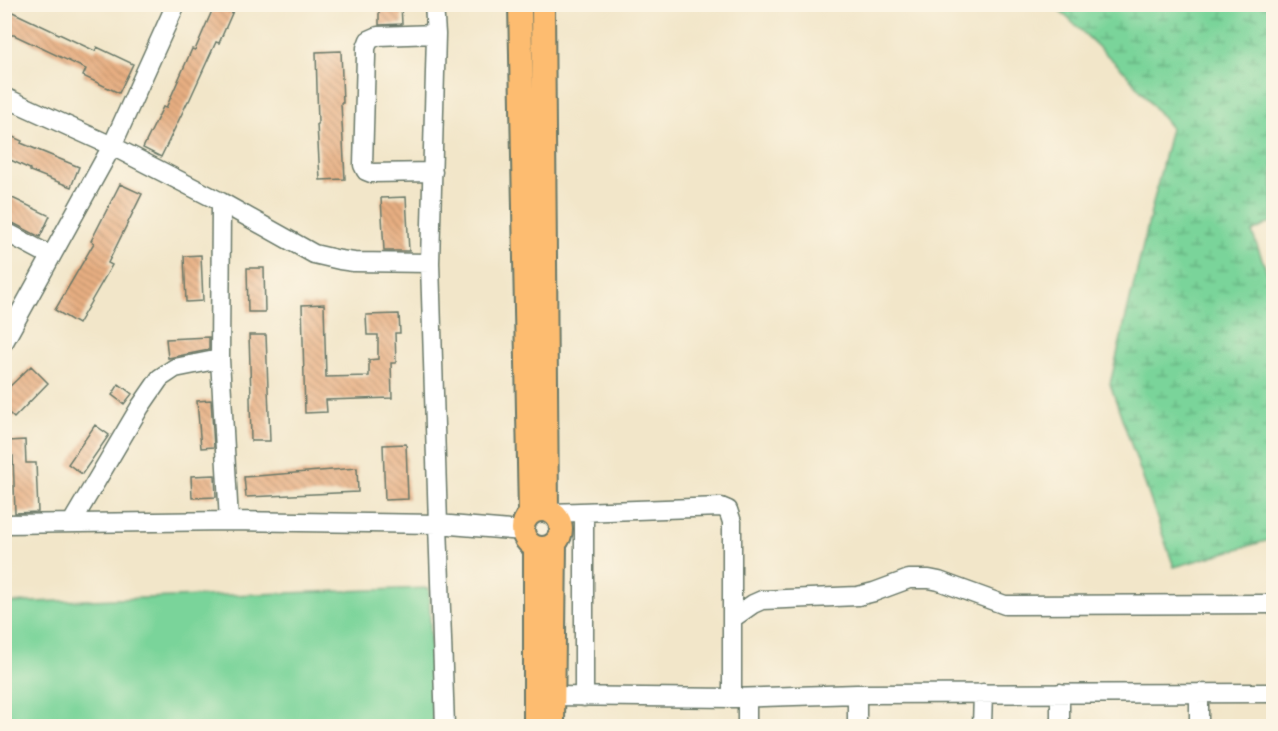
<svg xmlns="http://www.w3.org/2000/svg" width="1278" height="731" viewBox="0 0 1278 731" font-family="'IM FELL English',serif">
  <style>
    .wetland { fill: url(#wetland-marsh); stroke: #4c8867; stroke-width: 1.5 }
    .garden { fill: #7ad49a; stroke: #4c8867; stroke-width: 1.5 }
    .building { fill: url(#building-back-hatch) }
    .lines { fill: none; stroke-linecap: round; stroke-linejoin: round }
    .minor-casing { stroke: #697868; stroke-width: 21 }
    .major-casing { stroke: #697868; stroke-width: 26 }
    .minor { stroke: #fff; stroke-width: 18 }
    .major { stroke: #fdbc70; stroke-width: 22 }
  </style>
  <defs>
    <pattern id="wetland-marsh" width="20" height="14" patternUnits="userSpaceOnUse" patternTransform="scale(1.5)"><rect width="20" height="14" fill="#7ad49a"/><path d="M1 5h8M5 5V1M11 12h8M15 12V8" fill="none" stroke="#63ad7e"/></pattern>
    <pattern id="building-back-hatch" width="6" height="6" patternUnits="userSpaceOnUse" patternTransform="scale(1.5)"><rect width="6" height="6" fill="#e8af82"/><path d="M-1 5l2 2M0 0l6 6M5-1l2 2" fill="none" stroke="#bb906b"/></pattern>
  </defs>
  <rect width="100%" height="100%" fill="#fcf5e5"/>
  <filter id="ink" filterUnits="userSpaceOnUse"><feTurbulence type="fractalNoise" baseFrequency=".0167" numOctaves="2"/><feDisplacementMap in="SourceGraphic" scale="12" xChannelSelector="R" yChannelSelector="G"/><feConvolveMatrix kernelMatrix="1 2 1 2 8 2 1 2 1" color-interpolation-filters="sRGB"/></filter>
  <filter id="wash" filterUnits="userSpaceOnUse"><feTurbulence type="fractalNoise" baseFrequency=".008" numOctaves="4" result="noise"/><feDisplacementMap in="SourceGraphic" scale="24" xChannelSelector="R" yChannelSelector="G"/><feGaussianBlur stdDeviation="1.35" result="paint"/><feColorMatrix in="noise" values="0 0 0 0 0 0 0 0 0 0 0 0 0 0 0 0 0 1.4 0 .05"/><feComposite in="paint" operator="in"/></filter>
  <g filter="url(#wash)">
    <rect width="100%" height="100%" fill="#f2e6c9"/>
    <!-- wetland -->
    <path class="wetland" d="M1054 5H1273V221L1252 232 1273 288V539L1174 567 1110 384 1171 128 1126 73Z"/>
    <!-- garden -->
    <path class="garden" d="M429 588 433 726H5V603Z"/>
    <g id="blocks">
      <!-- building -->
      <path class="building" d="M215 4H236L219 43 216 42 189 101H188L161 157 143 148 163 107 166 108 192 49 195 50Z
        M379 4H401L402 24 379 25Z
        M4 8 95 51 97 47 133 64 119 93 83 76 86 69 14 35H4Z
        M341 51 343 103H341L345 179 320 180 317 124H318L316 52Z
        M4 133 22 141 21 143 79 167 71 187 30 171V169L4 157Z
        M120 184 142 194 108 263 112 265 78 324 55 310 94 243 91 241Z
        M4 194 50 216 40 237 9 221 4 220Z
        M406 197 409 251H384L381 198Z
        M201 255 203 301 186 302 184 256Z
        M247 268H264L265 312H248Z
        M324 304 326 377 369 376V360L378 359V335H367L366 315 399 314 400 333H395L396 363H391L392 398 326 400 327 412 305 413 302 305Z
        M249 335H266L270 441H251L250 397 251 396Z
        M209 337V350L168 358 166 339Z
        M31 366 48 383 14 418 4 408V392Z
        M119 384 132 394 124 404 112 395Z
        M211 400 214 447 201 448 197 401Z
        M95 425 109 435 82 474 68 464Z
        M25 440 26 463H36L38 512 15 513 13 456H9V441Z
        M406 444 408 499 385 500 383 445Z
        M357 468 358 492 246 497 244 477Z
        M215 475 216 497 192 498 191 476Z"/>
    </g>
  </g>
  <g filter="url(#ink)">
    <use href="#blocks" fill-opacity="0" stroke="#697868" stroke-width="1.5"/>
    <g class="lines">
      <defs>
        <path id="minor" d="M434 4 436 34 430 263 438 524 445 726
          M4 97 112 146 221 202 314 254 340 260 354 262 430 263
          M433 172 371 173 366 171 363 165 366 56V48L369 40 378 36 436 34
          M221 202 220 359 229 521
          M4 231 51 256
          M4 342 112 146 176 4
          M584 512V697
          M552 513 721 507 728 510 732 522V698
          M72 522 140 407 160 378 175 368 220 359
          M4 524 229 521 438 524 523 531
          M733 618 753 604 762 600 858 596 874 592 909 579H929L939 581 1005 605 1274 604
          M1060 693V726
          M1199 693V726
          M553 696 732 698 857 694 1274 693
          M747 726V698
          M857 726V694
          M982 726 983 693"/>
        <path id="major" d="M520 4 530 514
          M543 4 547 511
          M523 529a19 19 0 1 1 38 0a19 19 0 1 1-38 0Z
          M535 726V547
          M553 726 555 543"/>
      </defs>
      <!-- minor casing -->
      <use href="#minor" class="minor-casing"/>
      <!-- major casing -->
      <use href="#major" class="major-casing"/>
      <!-- minor -->
      <use href="#minor" class="minor"/>
      <!-- major -->
      <use href="#major" class="major"/>
    </g>
  </g>
  <!-- margin -->
  <rect width="1278" height="731" fill="none" stroke="#fcf5e5" stroke-width="24"/>
</svg>
